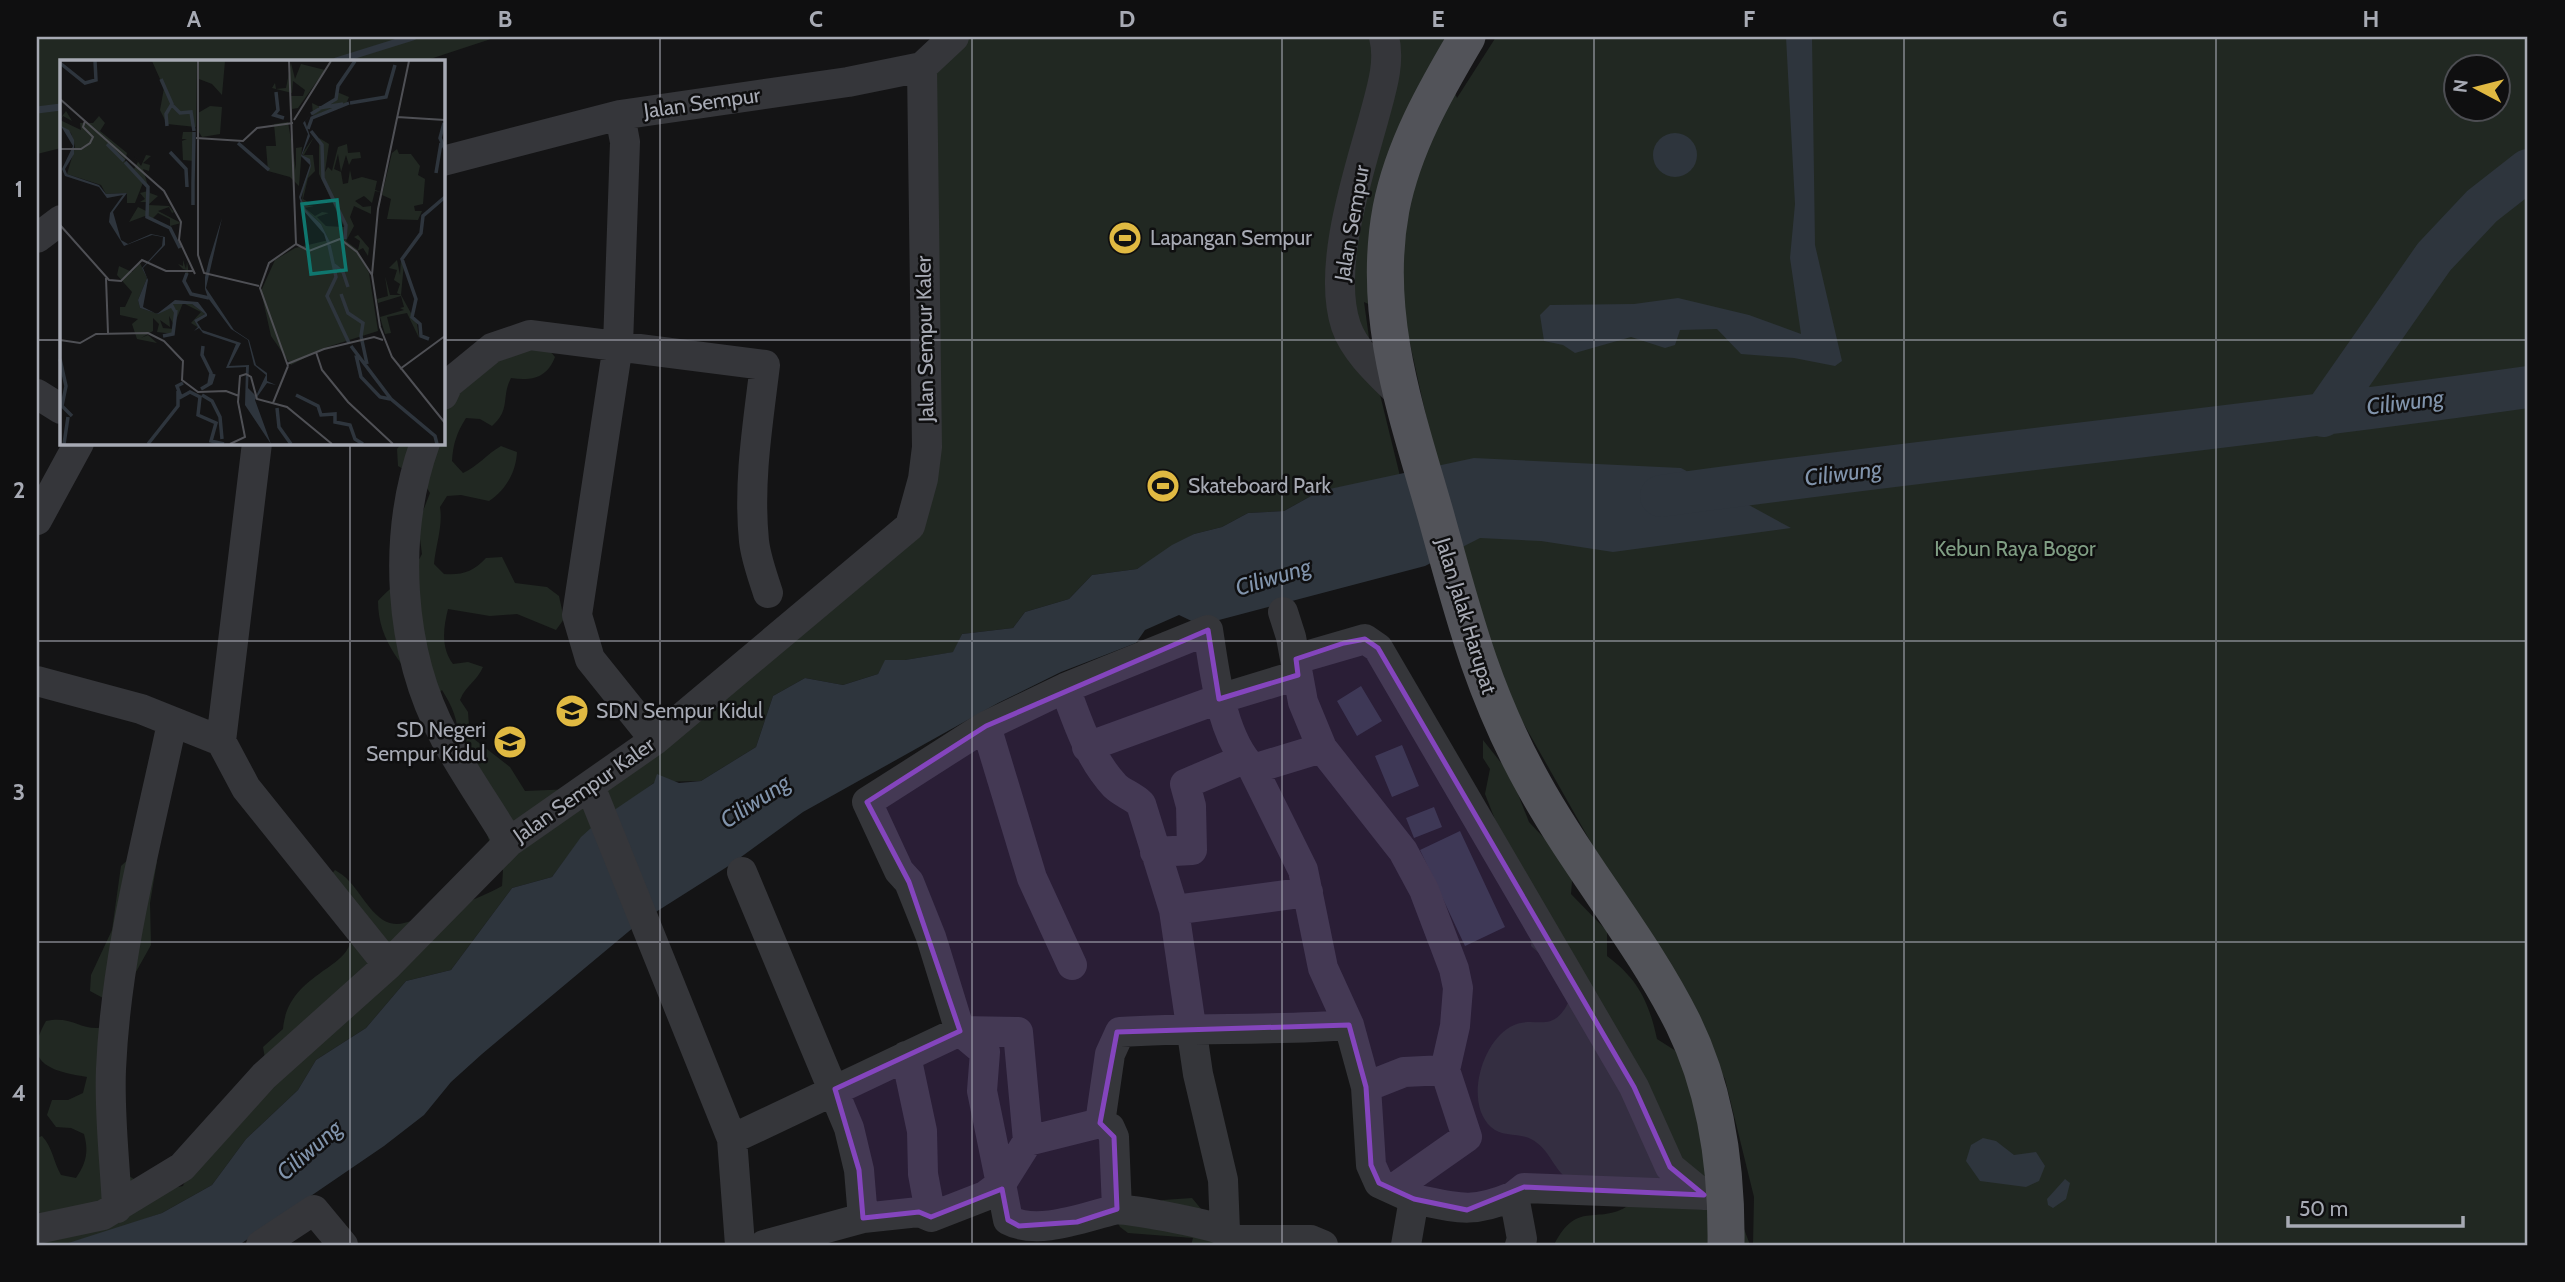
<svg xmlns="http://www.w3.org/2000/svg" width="2565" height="1282" viewBox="0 0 2565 1282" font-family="Cabin,sans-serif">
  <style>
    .green { fill: #212822; fill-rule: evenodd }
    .water { fill: #2e353d }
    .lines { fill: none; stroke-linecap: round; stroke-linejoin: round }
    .stream { stroke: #2e353d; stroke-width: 7 }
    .river { stroke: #2e353d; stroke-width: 42 }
    .minor { stroke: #35363a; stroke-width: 30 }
    .major { stroke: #525359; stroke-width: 37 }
    .marked { fill: #8445bd; fill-opacity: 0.2; stroke: #8445bd; stroke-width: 5; stroke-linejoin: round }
    .grid { fill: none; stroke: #a7aab4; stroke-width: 2; stroke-opacity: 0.55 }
    .labels { text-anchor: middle; stroke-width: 5; stroke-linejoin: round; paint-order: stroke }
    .street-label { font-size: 21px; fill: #a7aab4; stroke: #0f0f10 }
    .poi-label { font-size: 21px; fill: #a7aab4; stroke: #0f0f10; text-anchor: start }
    .park-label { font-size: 21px; fill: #809e84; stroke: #0f0f10 }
    .water-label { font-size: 23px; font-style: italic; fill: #8194ac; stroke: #0f0f10 }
    .inset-river { fill: none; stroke: #2e353d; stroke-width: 3.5 }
    .inset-road { fill: none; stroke: #4f5055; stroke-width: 2 }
    .view { fill: #0f766e; fill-opacity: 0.15; stroke: #0f766e; stroke-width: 3.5 }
    .inset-edge { fill: none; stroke: #a7aab4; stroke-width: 3.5 }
    .neatline { fill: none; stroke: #a7aab4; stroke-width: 2.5 }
    .grid-label { font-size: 23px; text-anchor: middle; font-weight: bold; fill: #a7aab4 }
  </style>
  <rect width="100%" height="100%" fill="#141415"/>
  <!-- green -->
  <path class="green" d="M37 37H497L424 61H61V148L37 154Z
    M954 37H1444L1443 62 1457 98 1496 37H2528V1245H1753L1754 1197 1725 1079 1504 689 1430 434 1405 321 1364 302 1373 366 1400 476 1320 491 1284 511 1248 513 1222 527 1194 534 1137 569 1092 575 1069 599 1025 612 1013 628 962 634 954 652 905 660H886L878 674 843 685 805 678 773 696 756 747 701 781 655 782 582 837 552 877 512 888 451 970 406 981 366 1028 316 1060 298 1090 246 1139 212 1185 162 1213 105 1233 62 1245H37V1231L46 1221 37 1209V1138L42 1136C53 1148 53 1161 61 1175L76 1178C86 1163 89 1152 84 1134L71 1128 56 1127 47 1115 52 1100H68L83 1093 87 1077C49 1071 22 1063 46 1021 73 1015 80 1032 106 1027L103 998 90 991 91 975 112 930 121 866 133 855 148 850 157 861 150 903 151 945 123 995 125 1173C142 1186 162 1191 183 1186L189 1171 266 1064 263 1047 283 1029C288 970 358 969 350 932 346 916 332 897 324 883L335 870C357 882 363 906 383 920 389 924 398 925 404 923 428 917 482 898 502 886L503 870 495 858 458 748C460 725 454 709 442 690L432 698C404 669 378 642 378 601 394 583 411 576 422 554L418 524 430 493 422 480 398 466 397 449 402 443H443V368L545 345 555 357C547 378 532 381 511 378 501 397 511 410 492 426L480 419 466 418C457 432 453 444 452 461L463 473C478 466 487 454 501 446L517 452C516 472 506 490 489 501L461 495 447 496 440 507C443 526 436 544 434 564L444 574C463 575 473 572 486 558L502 557 515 583 547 587 559 596 564 619 556 630 517 614 490 616 448 609C443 629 441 648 453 664L468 662 483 667C477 681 466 685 460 700L468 712 469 726 474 739 510 767 525 791 573 789 910 526 921 487 922 67ZM2456 66H2498V108H2456Z
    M1483 740 1510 774 1529 822 1573 869 1571 894 1607 931V956C1638 979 1649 1002 1657 1039L1679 1053 1750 1245H1554C1578 1197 1599 1228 1632 1203 1617 1197 1573 1186 1563 1175 1551 1163 1548 1148 1531 1139 1519 1133 1501 1137 1491 1127 1464 1102 1482 1043 1510 1027 1534 1013 1552 1037 1569 1001L1541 955 1531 946 1534 919 1485 794 1490 769 1483 758Z
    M1192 1198 1231 1245H1191L1193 1238 1128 1233 1120 1227 1116 1219 1163 1200Z"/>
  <!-- water -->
  <path class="water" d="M1786 37H1812L1815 245 1842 361 1835 366 1794 358 1741 354 1717 329 1680 330 1675 345 1665 348 1631 337 1575 353 1563 345 1544 341 1540 315 1550 305 1634 304 1678 298 1749 315 1801 334 1790 258 1795 204Z
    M1653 155a22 22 0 1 1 44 0a22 22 0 1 1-44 0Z
    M1474 458 1681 468 1791 528 1613 552 1541 541 1480 538 1425 566 1200 625 1179 615 1145 630 1136 643 1061 672 998 703 803 812 730 865 640 922 482 1054 451 1082 424 1115 384 1146 239 1245H62L162 1213 212 1185 246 1139 298 1090 316 1060 366 1028 406 981 451 970 512 888 552 877 581 837 601 819 654 783 657 774 679 783 701 781 756 747 773 696 805 678 843 685 878 674 885 660H905L953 652 962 634 1013 628 1025 612 1069 599 1092 575 1137 569 1172 545 1194 534 1222 527 1248 513 1284 511 1320 491Z
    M1361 686 1382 721 1357 736 1337 701Z
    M1402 745 1419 786 1392 797 1375 756Z
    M1434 807 1442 827 1414 838 1406 818Z
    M1460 831 1505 927 1465 946 1420 850Z
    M1983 1138 1996 1141 2014 1155 2036 1152 2045 1166 2039 1181 2026 1187 1980 1181 1966 1161 1971 1145Z
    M2065 1179 2070 1183 2066 1199 2053 1208 2048 1205 2047 1199Z"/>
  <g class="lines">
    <!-- stream -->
    <path class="stream" d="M336 61 413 37
      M37 110 61 107"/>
    <!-- river -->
    <path class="river" d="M2323 416 2434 257 2482 206 2528 170
      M1661 496C1950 456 2240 428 2528 387"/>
    <!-- minor -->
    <path class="minor" d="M1384 37C1391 64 1380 94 1373 121 1357 178 1327 269 1346 326 1355 352 1380 374 1399 393
      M620 115 625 142 618 345 577 615 590 659 655 740
      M443 161 620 115 848 82 922 67 954 37
      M37 238 61 220
      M37 394 61 409
      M443 395 448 384 492 348 530 335 765 365C758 423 748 482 754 541 756 559 763 577 768 593
      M425 443C392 535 398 651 445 738 464 773 488 807 509 842
      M37 520 79 443
      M1283 612 1291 637 1303 702 1322 748 1403 851 1424 890 1454 969 1458 988 1455 1026 1445 1070 1404 1072 1366 1087
      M1296 659 1365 639 1378 648 1634 1087 1670 1167 1704 1195
      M37 681 141 709 221 741 257 443
      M1065 688C1078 723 1089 758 1115 786 1122 793 1133 796 1141 804L1174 910 1198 1074 1223 1180 1225 1231
      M986 726 1032 878 1072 965
      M221 741 246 788 388 965
      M1087 747 1219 699 1298 675
      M1253 769 1322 748
      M590 786 732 1139 740 1245
      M1155 852 1192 850 1191 806 1185 784 1244 759
      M742 872 849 1128 859 1170 863 1218
      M1174 910 1308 892
      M906 1056 922 1131 923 1174 931 1217
      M732 1139 960 1031 1018 1032 1028 1141 1001 1184 982 1091 985 1052 960 1031 931 937 909 882 899 871 867 802 986 726 1065 688 1208 630C1215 673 1221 737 1253 769L1303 870 1323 968 1349 1025 1366 1087 1371 1165 1379 1183 1414 1199 1406 1245
      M1028 1141 1100 1123
      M1393 1189 1467 1137 1445 1070
      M1414 1199C1458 1208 1471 1214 1514 1196
      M117 1208C115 1162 109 1115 111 1069 116 952 148 837 172 723
      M1117 1209 1114 1137 1110 1128 1100 1123 1110 1054 1120 1032C1196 1027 1272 1031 1349 1025
      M37 1229 103 1215 182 1167 264 1076 388 965 509 842 655 740 910 526 923 479 927 447 922 67
      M261 1245 314 1210 343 1245
      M764 1245 863 1218 919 1212 931 1217 985 1196 1001 1184 1008 1220C1038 1236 1084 1217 1114 1210 1126 1207 1207 1224 1222 1230 1227 1232 1230 1236 1234 1240H1311L1323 1245
      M1520 1245 1522 1239 1514 1196 1524 1188 1709 1195"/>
    <!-- major -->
    <path class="major" d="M1467 37C1435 91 1403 147 1391 209 1371 316 1407 415 1436 516 1463 614 1483 694 1534 785 1579 867 1641 939 1683 1023 1717 1092 1727 1169 1726 1245"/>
  </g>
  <!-- marked area -->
  <path class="marked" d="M1208 630 1219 699 1298 675 1296 659 1344 643 1365 639 1378 648 1634 1087 1670 1167 1704 1195 1524 1187 1467 1210 1414 1199 1379 1183 1371 1165 1366 1087 1349 1025 1117 1032 1100 1123 1114 1137 1117 1209 1077 1222 1019 1226 1008 1220 1002 1189 931 1217 919 1212 863 1218 859 1170 835 1089 960 1031 909 882 867 802 986 726Z"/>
  <!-- grid -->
  <path class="grid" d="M350 37V61M660 37V1245M972 37V1245M1282 37V1245M1594 37V1245M1904 37V1245M2216 37V1245M37 340H61M443 340H2528M350 443V1245M37 641H2528M37 942H2528"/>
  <!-- icons -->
  <defs>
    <symbol id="stadium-disc" viewBox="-11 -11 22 22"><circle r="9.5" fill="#e0b942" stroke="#0f0f10"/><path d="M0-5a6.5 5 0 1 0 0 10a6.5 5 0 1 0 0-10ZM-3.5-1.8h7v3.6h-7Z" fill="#111"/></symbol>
    <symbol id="school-disc" viewBox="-11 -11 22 22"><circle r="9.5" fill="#e0b942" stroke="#0f0f10"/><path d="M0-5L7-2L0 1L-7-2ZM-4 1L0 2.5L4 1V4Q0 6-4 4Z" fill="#111"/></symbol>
  </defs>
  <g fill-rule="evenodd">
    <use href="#stadium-disc" x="1106" y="219" width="38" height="38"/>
    <use href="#stadium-disc" x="1144" y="467" width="38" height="38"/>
    <use href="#school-disc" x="553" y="692" width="38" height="38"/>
    <use href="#school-disc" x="491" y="723" width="38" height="38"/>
  </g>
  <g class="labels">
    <!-- street labels -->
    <g class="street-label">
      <text transform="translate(702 103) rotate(-8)" y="7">Jalan Sempur</text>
      <text transform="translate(1352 223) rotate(-80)" y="7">Jalan Sempur</text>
      <text transform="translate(925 339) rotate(-91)" y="7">Jalan Sempur Kaler</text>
      <text transform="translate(1466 616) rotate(73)" y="7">Jalan Jalak Harupat</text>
      <text transform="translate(584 790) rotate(-35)" y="7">Jalan Sempur Kaler</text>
    </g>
    <!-- poi labels -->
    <g class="poi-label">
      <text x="1150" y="245">Lapangan Sempur</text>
      <text x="1188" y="493">Skateboard Park</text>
      <text x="596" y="718">SDN Sempur Kidul</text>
      <text x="486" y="737" text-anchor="end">SD Negeri<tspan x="486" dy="24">Sempur Kidul</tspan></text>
    </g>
    <!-- park labels -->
    <g class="park-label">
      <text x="2015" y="556">Kebun Raya Bogor</text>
    </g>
    <!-- water labels -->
    <g class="water-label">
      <text transform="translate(2405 402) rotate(-7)" y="8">Ciliwung</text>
      <text transform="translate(1843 473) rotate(-7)" y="8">Ciliwung</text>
      <text transform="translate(1273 577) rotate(-17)" y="8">Ciliwung</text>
      <text transform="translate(755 801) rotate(-33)" y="8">Ciliwung</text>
      <text transform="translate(309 1150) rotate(-41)" y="8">Ciliwung</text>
    </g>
  </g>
  <!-- overview -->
  <g transform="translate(60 60)">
    <rect width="385" height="385" fill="#141415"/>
    <path d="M92 1H137L136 67 107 64 100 50 104 28ZM139 1H165L162 35 152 24 139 19ZM231 3 235 19 241 4 265 10 238 48 232 49 231 36H243L245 30 233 21 232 33 212 28 215 23 216 29 226 28ZM277 32 289 37 286 44 253 56 252 43 260 47 276 39ZM150 46 162 47 160 74 142 77 137 69 138 53ZM6 51 12 61 3 56 0 60 21 70 20 63H33L39 56 45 63 40 71 67 93 65 101 74 109 78 102 74 96 81 106 86 95 91 96 83 103 90 105 89 111 83 109 90 133 98 136 88 145 109 146 114 152 112 153 109 147 98 151 121 163 110 166V159L98 153 92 159 110 167 127 202 128 208V214L124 222 127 226 131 233 148 238 133 236 123 222 127 210 123 209 118 204 123 206V200L126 209 127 202 110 168 91 160 85 156 69 162 78 147 86 151 87 142H80L85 139 80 133 88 131 84 120 75 143H67V133L46 134 41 125 7 114 15 87 11 73 0 66V59ZM228 62 236 110V88L242 87 239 126 230 117 208 111 206 86H216L214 64ZM123 72H133L134 101 123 100 122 81 127 79H122ZM254 77 244 95H253L255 111 248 118 243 139 248 142 244 145 254 146 245 148 255 156 262 152 269 153 257 157 266 166 284 167 259 114V78L269 84 265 112 268 107 272 111 278 87 287 84 288 93 300 92 301 98 292 99 289 105 286 95 281 112 278 94 274 109 281 112 283 124 288 123 290 110 292 120 302 117 317 121 315 130 321 132 315 131 312 143 304 136 295 141 303 147 311 146V154L294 146 290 157 294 166 286 181 298 190 300 181 294 177 298 175 309 188 308 196 303 188 297 191 309 213 318 271 264 288 231 305 211 276 201 231 215 200 235 188 273 179 269 180 261 164 246 150 242 143 243 126 251 104 242 94ZM337 89 339 94H351L360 106 358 115 365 119 363 144 354 146 355 151H362L358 160 327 159 331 139 322 135 332 93ZM337 200 340 215 341 200 344 203 341 235 357 264 359 278 347 253 327 257 331 273 325 274 320 257 344 250 340 248 344 247 341 236 318 243 317 239 328 236 325 216 330 235H341L337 233 340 224 334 220 337 210 329 208ZM80 203 87 218 78 240 80 248 98 254 115 243 126 242 132 244 145 254 134 260 139 268 131 263 141 252 123 243 114 265 109 256 110 267 100 260 103 268 114 269V274L97 272 99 264 93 258V271L81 278 88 275 97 283 77 279 72 264 78 259 60 255V247H65L72 232 57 215 59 206 72 212Z" fill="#212822"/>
    <path d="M253 52 245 61 250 76 242 95 250 99 251 106 241 138 246 150 261 164 270 182 269 190 264 174 243 150 239 137 250 105 241 96 248 74 243 63ZM1 66 9 70 14 80V94L5 109 7 114 39 125 46 134 67 133 53 152 61 180 68 184 91 174 105 177V185L83 208 88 220 83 247 97 254 115 240 138 242 147 254V256L137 262 142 270 181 283 169 306 189 305 188 328 196 336 206 315 194 305 188 280 171 269 148 238 145 229V217L149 200 162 158 146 228 174 270 189 280 196 305 207 313V321L216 325 207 323 195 340 211 384 185 345 186 307 166 308 176 284 143 273 139 268 134 271 138 267 134 260 145 254 132 244H113L117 252 116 256 111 248 98 254 80 248 78 240 87 218 82 208 102 186 103 177 92 175 64 186 49 162 50 153 63 135 47 138 39 127 5 116 2 109 13 86Z" fill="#2e353d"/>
    <path class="inset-river" d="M0 3 25 23 36 20 35 1M101 19 112 44 106 54 107 66M216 32 218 50 214 55 224 58M290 43 326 37 335 5M112 45 120 53 131 52 134 71M259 48 283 44M251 54 276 39 278 26 295 1M384 63 380 78 385 89M248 69 252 58 289 43M251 71 262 85 263 118 286 165 285 179M178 83 209 110M47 84 64 101M110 92 126 109 127 127M65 102 88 127 87 157 110 168 120 188M376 113 381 83M133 123 134 72M133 123V145M269 185 276 217 267 236 289 283M274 205 283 212 288 227M127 213 124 221 131 234 149 238M281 234 288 253 303 263 301 276 307 304M103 276 113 274 116 250M369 279 361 276 360 264 352 257 356 239 342 199 361 173 363 156 385 137M143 286 142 295 151 313 149 324M291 286 331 339 375 376 377 384M296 295 301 317 320 337 330 339M0 299 6 326 2 346 12 356M123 323 117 326 121 337 130 332 140 337 138 355 156 363 151 381 164 384M141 329 151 323 154 314M142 335 152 341 160 357 162 379M236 335 258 346 261 355 275 354V362L290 365 295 379 303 384M217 348 219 367 231 384M4 384 8 357M88 384 118 346V331"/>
    <path class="inset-road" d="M138 1V195L144 213 199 226M229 1 236 184M349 1 318 149 312 215 320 267 332 297 385 363M0 39 104 131 121 162 119 180 135 214M337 57 385 60M234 60 271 1M136 78 183 81 197 68 233 63M0 89H21L30 83 33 77 23 67 25 61M0 165 49 220 61 221 82 200 106 211H134M236 184 249 191 280 179 297 192 312 215M46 218 48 273M0 280 20 283 36 274 88 273 104 281 123 301 122 320 138 332 166 331 179 336M256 292 262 310 288 342 333 384M227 304 264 289 314 277 323 280M228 306 200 228 209 203 236 184M340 309 385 276M213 343 228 306M170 384 185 377 178 342 180 316 186 314 191 317 197 339 227 347 272 384"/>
    <path class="view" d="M277 140 286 210 251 214 242 144Z"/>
    <rect width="385" height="385" class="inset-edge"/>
  </g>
  <!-- border -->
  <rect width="2565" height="1282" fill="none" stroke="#0f0f10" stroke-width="77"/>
  <!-- north arrow -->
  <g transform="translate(2477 88) rotate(277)"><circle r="33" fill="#0f0f10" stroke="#4c4d52" stroke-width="2"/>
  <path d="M0-5L12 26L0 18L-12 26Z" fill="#e0b942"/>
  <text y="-10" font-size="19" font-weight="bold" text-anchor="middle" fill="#a7aab4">N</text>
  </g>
  <!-- scale -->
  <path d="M2288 1216v10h175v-10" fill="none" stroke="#a7aab4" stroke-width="3.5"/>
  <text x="2299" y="1216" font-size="21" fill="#a7aab4" stroke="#0f0f10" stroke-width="5" paint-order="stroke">50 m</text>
  <rect x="38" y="38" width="2488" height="1206" class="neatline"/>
  <g class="grid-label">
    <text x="194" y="27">A</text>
    <text x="505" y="27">B</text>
    <text x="816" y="27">C</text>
    <text x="1127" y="27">D</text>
    <text x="1438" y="27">E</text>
    <text x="1749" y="27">F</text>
    <text x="2060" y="27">G</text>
    <text x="2371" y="27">H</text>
    <text x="19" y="197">1</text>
    <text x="19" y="498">2</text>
    <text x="19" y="800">3</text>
    <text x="19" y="1101">4</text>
  </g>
</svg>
